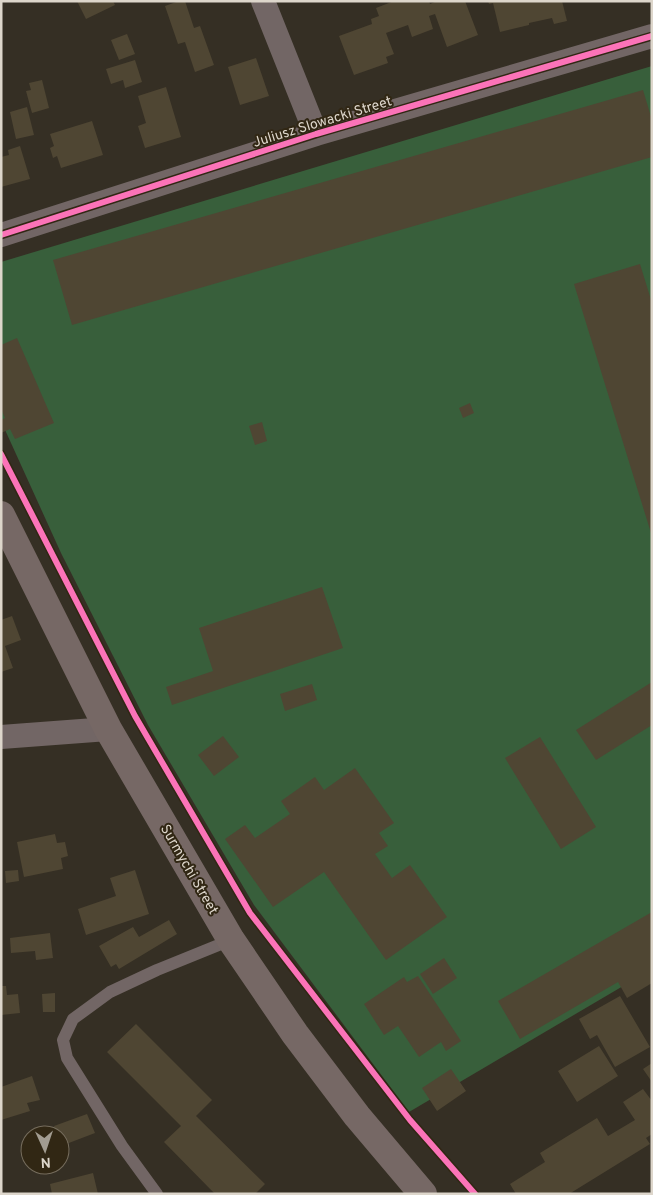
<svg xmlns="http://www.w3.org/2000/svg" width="653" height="1195" viewBox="0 0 653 1195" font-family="Overpass,sans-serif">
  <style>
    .green { fill: #385f3b }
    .building { fill: #4f4633 }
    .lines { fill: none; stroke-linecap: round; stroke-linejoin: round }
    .lane { stroke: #726665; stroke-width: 12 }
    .street { stroke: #726665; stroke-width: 24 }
    .secondary { stroke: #766865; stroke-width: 28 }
    .cycleway-casing { stroke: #312714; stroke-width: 9 }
    .cycleway { stroke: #fb73b8; stroke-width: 6 }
    .labels { text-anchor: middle; stroke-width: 4; stroke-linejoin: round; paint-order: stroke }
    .street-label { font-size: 14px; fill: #ddd6cb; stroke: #312714 }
  </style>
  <rect width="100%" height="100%" fill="#352f24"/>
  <!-- green -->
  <path class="green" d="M652 66V969L409 1112 254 905 148 725 61 553 1 421V262Z"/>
  <!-- building -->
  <path class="building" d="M77 1H113L115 5 86 19Z
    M179 1H185L194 28 200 26 214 65 195 72 185 42 178 44 165 6Z
    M394 1H429L430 4 437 1H465L478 35 447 47 435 14 429 16 433 29 412 37 408 25 386 33 394 54 386 57 388 63 354 75 339 36 372 24 371 19 379 16 376 8Z
    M488 1H562L567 21 554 24 552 18 529 23V25L500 32 493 3 489 4Z
    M127 34 135 54 119 60 111 40Z
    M256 58 269 96 240 105 228 67Z
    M135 60 142 82 125 88 123 80 111 84 106 69Z
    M42 80 49 108 32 113 26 91 31 90 29 83Z
    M166 87 181 137 145 148 138 126 146 123 138 96Z
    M643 90 652 120V157L72 325 53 260Z
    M27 107 34 135 16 139 10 112Z
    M92 121 103 155 61 168 57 156 53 158 50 148 54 146 50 134Z
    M20 146 30 179 1 187V157L9 155 8 150Z
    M640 264 652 303 651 533 574 284Z
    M17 338 54 423 15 439 10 429 1 433V420L5 418 1 409V345Z
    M470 403 474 413 463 418 459 408Z
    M262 422 267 441 255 445 249 426Z
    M322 587 343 648 172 705 166 687 213 671 199 628Z
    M12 616 21 640 5 646 13 668 1 672V620Z
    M652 682V725L596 760 576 730Z
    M312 684 317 700 285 711 280 694Z
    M223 736 239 757 214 776 198 755Z
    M540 737 596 827 561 849 505 758Z
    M355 768 394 823 379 833 388 846 375 854 392 878 410 865 447 917 386 960 324 872 273 907 225 839 245 825 255 838 290 814 281 801 315 777 324 790Z
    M55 834 57 843 65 842 68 856 61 858 63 869 24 877 17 842Z
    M18 870 19 881 6 883 5 871Z
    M135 870 149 914 86 935 78 909 116 896 110 878Z
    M652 912V983L627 998 618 982 520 1039 498 1001Z
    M169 920 177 934 119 969 116 964 111 967 99 946 133 927 139 937Z
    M50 933 53 958 36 960 35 951 11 953 10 938Z
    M444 958 457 978 433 994 420 974Z
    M418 976 461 1041 446 1051 441 1042 419 1057 398 1026 384 1035 364 1004 404 977 407 982Z
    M1 986H6L7 995 18 994 20 1013 1 1015Z
    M55 993V1012H43L42 994Z
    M620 996 650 1047 615 1067 597 1035 590 1039 579 1019Z
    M136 1024 212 1100 196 1116 265 1184 255 1194H215L164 1142 181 1126 107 1052Z
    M599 1046 618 1076 577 1102 558 1071Z
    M652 1063V1082L643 1069Z
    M451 1069 466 1091 437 1111 422 1088Z
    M32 1076 40 1100 27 1103 30 1111 1 1120V1087Z
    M643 1089 652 1101V1134L646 1138 650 1144 569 1194H516L510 1184 545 1162 540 1153 597 1118 608 1136 635 1120 623 1102Z
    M87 1114 95 1133 61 1146 60 1135H57L54 1126Z
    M93 1173 98 1194H52L50 1184Z"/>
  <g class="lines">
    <!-- lane -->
    <path class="lane" d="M157 1194 122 1146 67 1058 63 1040 73 1019 110 992 157 970 231 940"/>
    <!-- street -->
    <path class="street" d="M263 1 316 134
      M1 235 316 134 652 36
      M1 737 108 729"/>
    <!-- secondary -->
    <path class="secondary" d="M1 515 108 729 231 940 295 1034 357 1116 423 1194"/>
    <defs>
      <path id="cycleway" d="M1 235 316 134 652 36
        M1 454 135 716 250 913 410 1120 475 1194"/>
    </defs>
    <!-- cycleway casing -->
    <use href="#cycleway" class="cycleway-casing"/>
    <!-- cycleway -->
    <use href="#cycleway" class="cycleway"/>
  </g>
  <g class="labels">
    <!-- street labels -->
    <g class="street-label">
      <text transform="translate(322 121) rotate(-17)" y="5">Juliusz Slowacki Street</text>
      <text transform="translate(190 869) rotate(60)" y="5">Surmychi Street</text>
    </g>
  </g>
  <!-- border -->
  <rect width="653" height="1195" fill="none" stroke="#ddd6cb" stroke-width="5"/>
  <!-- north arrow -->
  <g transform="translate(45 1150) rotate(177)"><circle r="24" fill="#312714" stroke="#766d5d"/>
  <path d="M0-4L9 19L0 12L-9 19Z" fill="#a29c91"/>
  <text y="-8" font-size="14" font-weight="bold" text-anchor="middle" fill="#ddd6cb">N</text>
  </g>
</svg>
